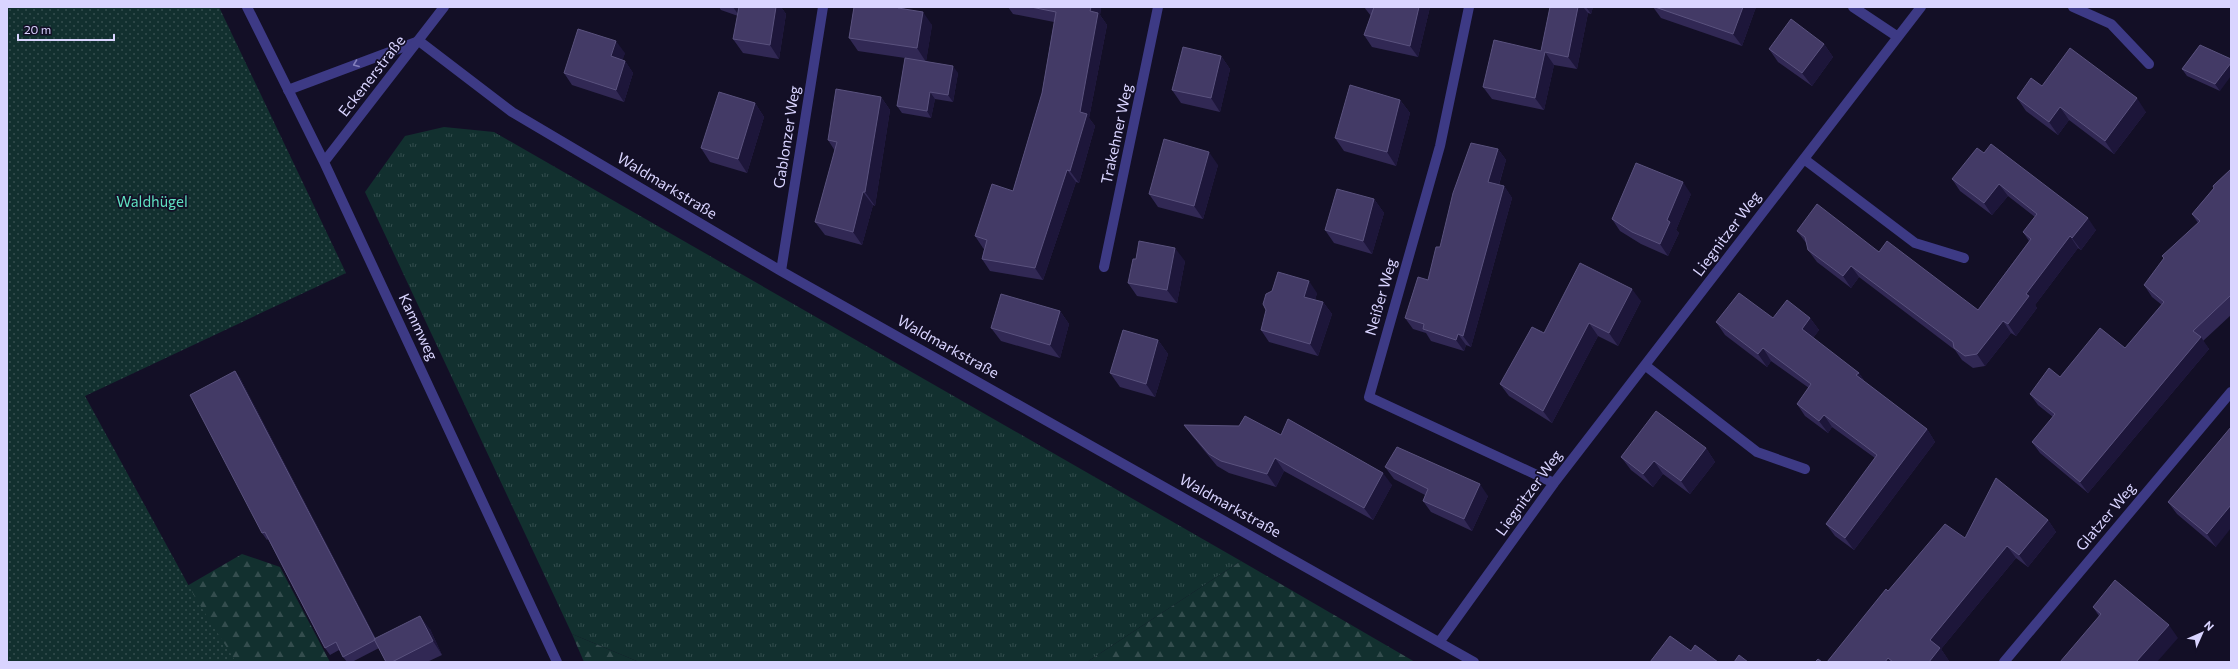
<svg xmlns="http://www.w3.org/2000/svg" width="2238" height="669" viewBox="0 0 2238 669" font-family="Commissioner,sans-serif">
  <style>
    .grass { fill: url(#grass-tufts) }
    .forest { fill: url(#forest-firs) }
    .park { fill: url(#park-dots) }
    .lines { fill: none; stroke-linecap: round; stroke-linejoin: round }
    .lane { stroke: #3d3a85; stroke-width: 10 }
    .street { stroke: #3d3a85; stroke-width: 10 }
    .wall { fill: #312854 }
    .shaded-wall { fill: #1d163a }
    .building { fill: #433a66; stroke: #5a527e }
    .oneway { stroke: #837fbc }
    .labels { text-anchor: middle; stroke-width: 3.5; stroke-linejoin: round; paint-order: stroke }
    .street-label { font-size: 15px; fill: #d9d4ff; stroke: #130f26 }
    .park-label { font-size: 15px; fill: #5fe0c0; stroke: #130f26 }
  </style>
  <defs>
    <pattern id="grass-tufts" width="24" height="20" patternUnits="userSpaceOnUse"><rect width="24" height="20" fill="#12302f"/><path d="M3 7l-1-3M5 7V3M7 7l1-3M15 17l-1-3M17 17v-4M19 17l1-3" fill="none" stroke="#344d4e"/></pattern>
    <pattern id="forest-firs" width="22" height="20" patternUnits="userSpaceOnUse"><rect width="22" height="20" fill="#12302f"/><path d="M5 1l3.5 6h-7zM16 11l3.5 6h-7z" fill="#344d4e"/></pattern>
    <pattern id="park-dots" width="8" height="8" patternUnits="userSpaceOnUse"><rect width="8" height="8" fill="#12302f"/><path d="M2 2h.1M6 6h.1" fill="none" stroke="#344d4e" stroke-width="1.8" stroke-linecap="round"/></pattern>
  </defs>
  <rect width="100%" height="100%" fill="#130f26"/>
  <!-- grass -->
  <path class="grass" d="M444 127 494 132 1241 561 1087 662H639L572 634 365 192 405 136Z"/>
  <!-- forest -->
  <path class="forest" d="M242 554 280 567 330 662H56Z
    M1241 561 1415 662H1087Z
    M572 634 639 662H584Z"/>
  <!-- park -->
  <path class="park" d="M7 7H219L346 273 85 396 196 599 236 662H7Z"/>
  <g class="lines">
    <!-- lane -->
    <path class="lane" d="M288 90 419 41"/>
    <!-- street -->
    <path class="street" d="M247 7 324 162 557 662
      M1469 7 1440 146 1369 397 1554 483
      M1853 7 1898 37
      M2073 7 2111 24 2149 64
      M419 41 512 112 781 271 1474 662
      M1804 159 1915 243 1964 258
      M324 162 444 7
      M1104 267 1158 7
      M781 271 823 7
      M1646 366 1757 452 1805 469
      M1440 641 1554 483 1921 7
      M2004 662 2231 392"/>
  </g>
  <!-- wall -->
  <path class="wall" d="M719 7H781L786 14 779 59 743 53 733 39 738 16 721 10Z
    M854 7H904L905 9 932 25 926 61 958 73 953 102 935 99 931 118 902 113 897 106 905 58 858 51 849 38Z
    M1008 7H1101L1100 15 1107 25 1089 118 1095 126 1079 183 1076 182 1043 280 990 271 982 259 984 249 983 248 975 236 1013 191 1042 93 1054 22 1013 14Z
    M1364 7H1430L1418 57 1372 47 1364 35 1371 16Z
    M1550 7H1593L1591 14 1588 13 1577 69 1554 65 1544 110 1492 99 1483 87 1541 51Z
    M1653 7H1756L1742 46 1661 18Z
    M1824 44 1833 57 1812 86 1778 62 1769 49Z
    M2200 45 2220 91 2187 76 2182 69Z
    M625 53 622 60 625 61 633 73 624 102 572 85 564 73Z
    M1221 56 1230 69 1220 112 1181 103 1172 90Z
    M2042 86 2146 112 2114 154 2069 120 2058 135 2026 111 2017 98Z
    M881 97 890 110 875 206 873 205 862 245 825 235 815 222 835 151 828 140Z
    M1400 100 1410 113 1396 166 1344 151 1335 138Z
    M755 103 764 117 747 173 710 162 701 148Z
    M1498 149 1506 160 1499 185 1504 186 1512 198 1471 347 1466 345 1464 351 1431 341 1426 333 1413 329 1405 318 1428 280Z
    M1984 153 2096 230 2081 250 2078 248 2035 305 2037 308 2016 336 2011 333 1985 366 1973 368 1962 360 1955 350 1859 277 1851 288 1817 262 1808 250 1807 244 1797 231 1879 252 1978 310 2029 241 2023 232 2035 217 2008 196 1992 215 1960 191 1952 179Z
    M1218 165 1203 219 1158 207 1149 194Z
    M2231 169V315L2203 341 2209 349 2088 493 2040 453 2032 442 2053 417 2038 405 2030 394 2060 377 2125 348 2162 305 2152 297 2144 285 2198 223 2192 214 2214 188 2213 186Z
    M1691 194 1676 230 1679 233 1668 256 1641 244 1620 231 1612 219Z
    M1374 199 1384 213 1372 254 1334 243 1325 230Z
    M1136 259 1185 261 1177 303 1137 296 1128 283Z
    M1317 293 1315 300 1323 302 1332 314 1318 356 1269 342 1261 330Z
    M1641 301 1618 346 1598 336 1552 423 1509 396 1500 384 1544 333Z
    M1060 311 1069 324 1060 358 1001 341 991 328Z
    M1773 318H1810L1819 330 1813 338 1859 373 1865 382 1927 429 1935 442 1854 550 1835 536 1826 524 1875 458 1832 427 1828 433 1805 416 1797 404 1809 388 1771 361 1767 367 1725 335 1716 322Z
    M1158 340 1168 354 1155 397 1120 387 1110 373Z
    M235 371 240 378 376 639 430 629 442 655 427 662H386L379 648 352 662H347L343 657 339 650 330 655 325 648 268 539 267 540 262 533Z
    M1184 425 1281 435 1392 485 1373 520 1284 471 1276 487 1229 473 1217 466 1193 437Z
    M2231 427 2216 547 2177 514 2168 502Z
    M1706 448 1715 462 1690 494 1663 474 1653 487 1631 470 1621 457Z
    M1385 467 1488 496 1472 531 1431 512 1423 501 1425 495 1394 479Z
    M2048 520 2056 532 2028 567 2016 558 1941 649 1949 661 1948 662H1827L1888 591 1965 538Z
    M2093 607 2178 638 2099 616Z"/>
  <!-- shaded-wall -->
  <path class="shaded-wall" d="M733 7H744L740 17Z
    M776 7H781L786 14 779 59 770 45Z
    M898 7H904L908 13 898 8Z
    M1091 7H1101L1100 15 1107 25 1089 118 1095 126 1079 183 1070 171Z
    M1419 7H1430L1418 57 1410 46Z
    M1578 7H1583L1588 13 1577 69 1568 57Z
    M1586 7H1593L1591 14Z
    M1743 7H1756L1742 46 1733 34Z
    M923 12 932 25 926 62 917 48Z
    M616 41 625 53 620 69 611 56Z
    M1824 44 1833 57 1812 86 1802 73Z
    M1545 52 1554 65 1544 110 1535 98Z
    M1221 56 1230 69 1220 112 1211 98Z
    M625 61 633 73 624 102 616 90Z
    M2231 63V76L2220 91 2215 84Z
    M953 66 958 73 953 102 948 95Z
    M930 92 935 99 931 118 927 111Z
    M881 97 890 110 875 206 865 192Z
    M2137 98 2146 112 2114 154 2105 141Z
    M1400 100 1410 113 1396 166 1387 152Z
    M755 103 764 117 747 173 738 159Z
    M2060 107 2069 120 2058 135 2049 122Z
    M1498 149 1506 160 1496 194 1488 182Z
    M1209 152 1218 165 1203 219 1194 206Z
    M1067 170 1076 182 1043 280 1035 268Z
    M1683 182 1691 194 1676 230 1679 233 1668 256 1660 244 1667 220Z
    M1999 184 2008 196 1992 215 1984 203Z
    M1504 186 1512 198 1471 347 1463 336Z
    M863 192 873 205 862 245 853 232Z
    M1374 199 1384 213 1372 254 1363 241Z
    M2088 218 2096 230 2081 250 2072 238Z
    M2070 236 2078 248 2035 305 2037 308 2016 336 2008 324 2026 294Z
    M1175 248 1185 261 1177 303 1167 290Z
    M1851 266 1859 277 1851 288 1843 276Z
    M1309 281 1317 293 1313 309 1304 297Z
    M1632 289 1641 301 1618 346 1609 333Z
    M1323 302 1332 314 1318 356 1310 344Z
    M1060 311 1069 324 1060 358 1050 345Z
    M1810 318 1819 330 1810 342 1802 329Z
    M2003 321 2011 333 1985 366 1977 354Z
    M1589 323 1598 336 1552 423 1543 411Z
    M1458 334 1466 345 1464 351 1456 340Z
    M2201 337 2209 349 2088 493 2080 482Z
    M1158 340 1168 354 1155 397 1146 384Z
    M1763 348 1771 361 1767 367 1758 354Z
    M235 371 240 378 380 647 375 640Z
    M1859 373 1867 385 1856 375Z
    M1824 415 1832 427 1828 433 1819 421Z
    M1927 429 1935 442 1854 550 1845 538Z
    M1706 448 1715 462 1690 494 1681 481Z
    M1275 458 1284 471 1276 487 1267 474Z
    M1654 461 1663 474 1653 487 1643 474Z
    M1383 473 1392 485 1373 520 1364 508Z
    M1480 484 1488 496 1472 531 1464 519Z
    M2231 505V528L2216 547 2207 534Z
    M2048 520 2056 532 2028 567 2019 555Z
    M2007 546 2016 558 1941 649 1949 661 1948 662H1929L1930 640Z
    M420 616 430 629 442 655 433 641Z
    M2169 625 2178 638 2157 662H2136Z
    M1888 658 1891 662H1885Z"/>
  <!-- building -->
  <path class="building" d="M739 7H776L770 45 733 39Z
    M854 7H898V8L923 12 917 48 849 38Z
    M1031 7H1091L1090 11 1098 13 1080 112 1087 114 1070 171 1067 170 1035 268 982 259 987 240 975 236 992 184 1013 191 1042 93 1056 12Z
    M1374 7H1419L1410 46 1364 35Z
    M1550 7H1578L1568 57 1545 52 1535 98 1483 87 1494 40 1541 51Z
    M1655 7H1743L1733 34Z
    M1791 19 1824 44 1802 73 1769 49Z
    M578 29 616 41 611 56 625 61 616 90 564 73Z
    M2200 45 2231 59V63L2215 84 2182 69Z
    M1183 47 1221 56 1211 98 1172 90Z
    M2070 48 2137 98 2105 141 2060 107 2049 122 2017 98 2031 78 2042 86Z
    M905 58 953 66 948 95 930 92 927 111 897 106Z
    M1350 85 1400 100 1387 152 1335 138Z
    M836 89 881 97 865 192H863L853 232 815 222 837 142 828 140Z
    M719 92 755 103 738 159 701 148Z
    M1164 139 1209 152 1194 206 1149 194Z
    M1471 143 1498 149 1488 182 1504 186 1463 336 1458 334 1456 340 1423 329 1424 324 1405 318 1418 277 1428 280 1436 247H1440L1453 193Z
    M1991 144 2088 218 2072 238 2070 236 2026 294 2029 296 2008 324 2003 321 1977 354 1965 356 1954 348 1953 342 1851 266 1843 276 1808 250 1805 237 1797 231 1817 204 1879 252 1887 241 1978 310 2031 239 2023 232 2037 214 1999 184 1984 203 1952 179 1977 148 1984 153Z
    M1636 163 1683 182 1667 220 1670 222 1660 244 1632 232 1612 219Z
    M2231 169V295L2193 331 2201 337 2080 482 2032 442 2055 414 2030 394 2049 368 2060 377 2100 328 2125 348 2164 302 2144 285 2164 258 2162 256 2200 221 2192 214 2214 188 2213 186Z
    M1337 189 1374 199 1363 241 1325 230Z
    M1139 241 1175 248 1167 290 1128 283 1133 259H1136Z
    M1580 263 1632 289 1609 333 1589 323 1543 411 1500 384 1532 327 1544 333Z
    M1278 272 1309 281 1304 297 1323 302 1310 344 1261 330 1266 310 1263 304 1266 294 1272 291Z
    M1739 293 1773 318 1787 300 1810 318 1802 329 1859 373 1856 375 1927 429 1845 538 1826 524 1877 455 1824 415 1819 421 1797 404 1811 384 1763 348 1758 354 1716 322Z
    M1001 294 1060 311 1050 345 991 328Z
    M1123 330 1158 340 1146 384 1110 373Z
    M235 371 375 639V640L343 657 336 642 325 648 265 532 262 533 190 395Z
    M1656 411 1706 448 1681 481 1654 461 1643 474 1621 457Z
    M1245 416 1281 435 1288 419 1383 473 1364 508 1275 458 1267 474 1221 461 1209 454 1184 425 1239 426Z
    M2231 427V505L2207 534 2168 502Z
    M1397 447 1480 484 1464 519 1423 501 1428 489 1385 467Z
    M1996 478 2048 520 2019 555 2007 546 1930 640 1940 648 1929 662H1893L1888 658 1885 662H1827L1886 589 1888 591 1945 524 1965 538Z
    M2115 580 2169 625 2136 662H2060L2101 614 2093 607Z
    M420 616 433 641 392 662H386L374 639Z
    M1670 636 1691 651 1695 645 1718 662H1650Z
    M1739 655 1748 662H1734Z
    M1818 659 1822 662H1815Z"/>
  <!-- one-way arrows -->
  <defs><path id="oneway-chevron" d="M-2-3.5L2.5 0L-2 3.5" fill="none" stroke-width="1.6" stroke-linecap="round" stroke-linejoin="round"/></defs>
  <use class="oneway" href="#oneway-chevron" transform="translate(356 64) rotate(159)"/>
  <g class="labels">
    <!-- street labels -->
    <g class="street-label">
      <text transform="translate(372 76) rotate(-52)" y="5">Eckenerstraße</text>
      <text transform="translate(1117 134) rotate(-78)" y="5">Trakehner Weg</text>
      <text transform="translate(787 137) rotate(-81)" y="5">Gablonzer Weg</text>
      <text transform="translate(667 186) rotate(31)" y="5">Waldmarkstraße</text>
      <text transform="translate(1727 234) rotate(-53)" y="5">Liegnitzer Weg</text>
      <text transform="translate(1381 297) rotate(-74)" y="5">Neißer Weg</text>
      <text transform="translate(418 327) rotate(65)" y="5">Kammweg</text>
      <text transform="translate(948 347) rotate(29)" y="5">Waldmarkstraße</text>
      <text transform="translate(1529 493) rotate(-54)" y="5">Liegnitzer Weg</text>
      <text transform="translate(1230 506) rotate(29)" y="5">Waldmarkstraße</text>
      <text transform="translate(2106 517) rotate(-50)" y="5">Glatzer Weg</text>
    </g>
    <!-- park labels -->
    <g class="park-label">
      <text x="152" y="207">Waldhügel</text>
    </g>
  </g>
  <!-- border -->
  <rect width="2238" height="669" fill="none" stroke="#d9d4ff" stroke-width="16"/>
  <!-- north arrow -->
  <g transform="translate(2202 633) rotate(45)" stroke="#130f26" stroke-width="3" paint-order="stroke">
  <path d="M0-3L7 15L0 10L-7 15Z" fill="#d9d4ff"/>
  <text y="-6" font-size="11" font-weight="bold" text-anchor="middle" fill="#d9d4ff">N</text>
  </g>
  <!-- scale -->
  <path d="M18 34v6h96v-6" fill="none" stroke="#d9d4ff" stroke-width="2"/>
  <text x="24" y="34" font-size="12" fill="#d9d4ff" stroke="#130f26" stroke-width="3" paint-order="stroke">20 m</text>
</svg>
